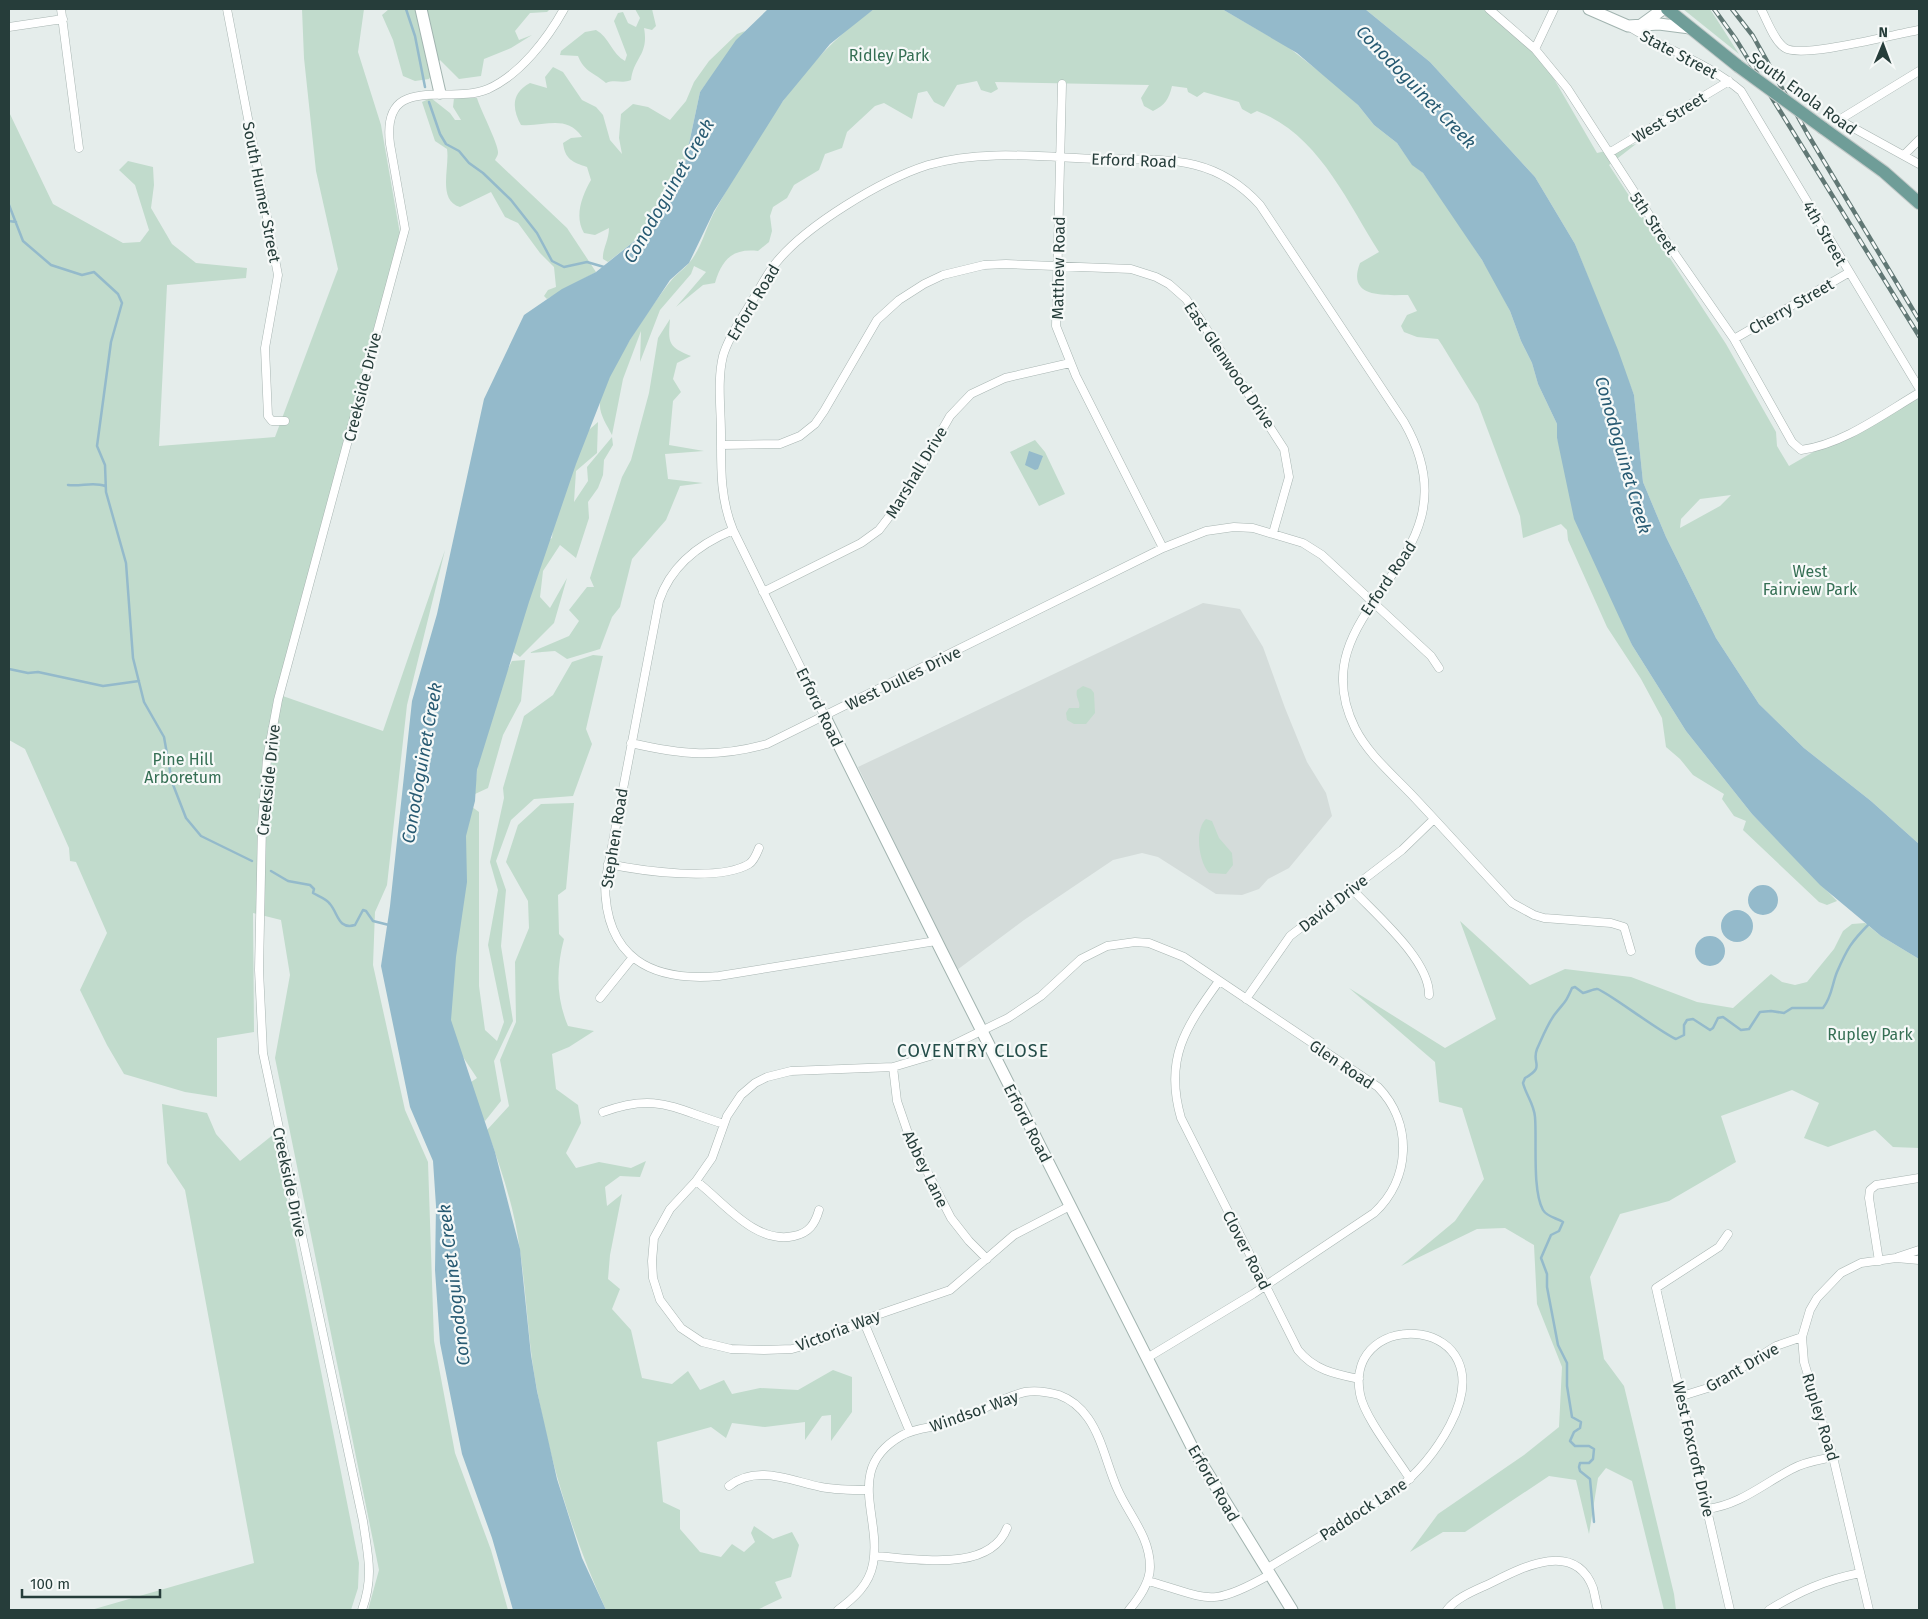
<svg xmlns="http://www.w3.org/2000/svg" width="1928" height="1619" viewBox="0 0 1928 1619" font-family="'Fira Sans',sans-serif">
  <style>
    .built { fill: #d4dcda }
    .green { fill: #c1dbcc; fill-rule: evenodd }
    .water { fill: #94bacb }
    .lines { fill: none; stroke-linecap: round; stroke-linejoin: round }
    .stream { stroke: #94bacb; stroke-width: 2.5 }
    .street-casing { stroke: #a8b5b2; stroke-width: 9 }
    .secondary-casing { stroke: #a2b4b0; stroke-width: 13 }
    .primary-casing { stroke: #c2c9c8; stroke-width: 14 }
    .street { stroke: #fff; stroke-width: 8 }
    .secondary { stroke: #fff; stroke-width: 11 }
    .primary { stroke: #6f9d98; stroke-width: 12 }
    .rail-casing { stroke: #617875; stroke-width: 4.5 }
    .rail { stroke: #f6f9f8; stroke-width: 2.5; stroke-dasharray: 8; stroke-linecap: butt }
    .primary-bridge-casing { stroke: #c2c9c8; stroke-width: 14; stroke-linecap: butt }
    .primary-bridge { stroke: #6f9d98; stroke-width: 12 }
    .labels { text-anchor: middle; stroke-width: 4.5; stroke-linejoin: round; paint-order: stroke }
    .street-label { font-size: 16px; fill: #263d3a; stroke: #f6f9f8 }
    .park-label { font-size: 16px; fill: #356f54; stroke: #f6f9f8 }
    .water-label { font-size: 18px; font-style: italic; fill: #275a72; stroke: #f6f9f8 }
    .neighbourhood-label { font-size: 18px; letter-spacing: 1px; fill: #244d49; stroke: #f6f9f8 }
  </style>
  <rect width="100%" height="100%" fill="#e5edeb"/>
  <!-- built -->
  <path class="built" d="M1203 603 1240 609 1263 647 1285 708 1307 762 1326 793 1332 816 1289 868 1268 879 1259 889 1242 895 1216 894 1158 857 1142 853 1113 860 1024 920 957 970 858 767Z"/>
  <!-- green -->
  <path class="green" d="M302 9H364L358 52 381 125 400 234 277 694 383 731 445 550 407 705 387 885 375 912 373 965 405 1110 428 1162 434 1341 455 1453 491 1550 508 1610H368L379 1570 275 1058 290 975 281 920 253 913 254 1032 217 1038V1097L185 1092 124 1074 107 1045 80 990 107 933 76 862 70 861 69 848 25 749 9 740V112L53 204 123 243 140 242 149 230 135 185 119 170 128 161 153 167 154 185 151 208 172 244 196 263 247 268 246 278 167 285 159 446 275 437 338 269 316 171 304 58Z
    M389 9H550L547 12 530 13 515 31 519 40 532 35 511 48 484 59 481 76 459 79 440 60 429 79 415 81 403 76 393 40 382 15Z
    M635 9H652L656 26 652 30 644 28C649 55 634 57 631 80 623 84 615 79 606 83 595 73 584 72 578 56L560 55 561 51 585 32 596 30C609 37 612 54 625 61L627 55 614 21 618 13 623 12 628 23 636 27 640 18Z
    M874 9H1222L1288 47 1339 87 1358 105 1374 125 1397 143 1412 164 1423 173 1459 224 1494 279 1510 311 1521 341 1532 363 1538 384 1557 424V438L1632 645 1686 731 1752 814 1837 901 1827 905 1819 902 1743 830 1746 821 1734 816 1722 799 1724 794 1693 775 1680 759 1666 747 1662 718 1641 679 1607 627 1568 540 1567 530 1561 524 1523 538 1520 516 1478 404 1442 345 1438 339 1417 337 1404 332 1401 326 1407 315 1417 311 1408 295C1385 295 1346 299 1360 263L1379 252C1346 200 1318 134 1257 111L1251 114 1242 109 1239 102 1204 92 1197 97 1188 92 1187 88 1172 86C1169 99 1165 105 1153 111L1144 106 1141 98 1149 85 995 82 998 89 991 93 981 90 977 81 957 85 944 107 934 102 927 91 918 93 912 119 884 103 875 106 847 132 842 148 825 154 819 170 794 185 787 198 773 207 770 216 772 231 769 242 758 251C733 248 722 259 715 283L703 285 676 307 706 272 694 266 691 274 660 310 640 362 641 331 623 379 612 435C607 425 599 414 600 403 602 378 653 303 670 282 675 275 683 270 689 263 702 248 706 226 716 209 757 136 804 57 874 9Z
    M1365 9H1488L1543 60 1597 153 1636 144 1609 165 1726 344 1776 432 1777 446 1789 466 1919 391V844L1871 801 1804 748 1759 704 1716 638 1666 537 1643 482 1634 395 1575 244 1535 177 1430 62ZM1731 495 1720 506 1680 528 1681 519 1700 499Z
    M1683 9H1710L1739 54Z
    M745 31 700 92 683 172 663 212 642 235 608 262 603 259C602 250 609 240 609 228L595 235 584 233C574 216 582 196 591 180L587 167C572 162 565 159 563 143L571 138 582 137C566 114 545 127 521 125 512 109 511 93 530 83L547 88 545 77 553 67 563 72 582 100 596 107 603 115 610 140 622 154 619 138 621 114 633 104 648 107 670 120 686 101 694 82 709 61 737 34Z
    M431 98 450 113 455 120H461L453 107 454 98H477C480 109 499 145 498 153 498 155 496 158 495 160L567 228 596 272 547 299 544 296 548 290 556 287 554 267 540 253 518 223 505 217 491 192 460 207C437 200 450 167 447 149L435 141 422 102Z
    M670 319C668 343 668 347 691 356L677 363 673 379 681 392 673 401 669 445 704 451 665 454 668 479 703 483 680 486 666 520 632 559 620 607 612 617 600 649 567 659 555 651 529 653 569 636 579 621 569 610 587 587H594L590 578 622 477 631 460 649 393 658 338Z
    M598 422 597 453 576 471 574 502 588 481 587 467 612 437 613 445 604 460 603 475 598 488 588 502 589 518 576 558 560 545 543 571 540 597 550 608 567 578 554 623 520 657 513 652 540 545 552 538 557 490 583 435Z
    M1035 440 1045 452 1065 494 1039 506 1010 452Z
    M593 655 603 656 586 729 592 744 573 796 534 799 511 820 496 861 506 890 501 946 513 1021 494 1061 501 1101 485 1121 477 1112 468 1084 477 1078 457 1048 449 1021 468 804 479 812V986L485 1030 497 1041 504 1022 488 945 498 890 490 862 504 798 503 788 524 716 553 695 572 662Z
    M525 660 521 701 503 735 488 788 475 794C477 748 491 702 512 661Z
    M1083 686 1091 689 1094 693 1095 713 1086 724H1074L1067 720 1066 713 1069 708H1079C1081 702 1075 698 1077 690Z
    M574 803 566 889 558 895 559 934 564 939C556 969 556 998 568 1026L594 1031 569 1047 552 1054 556 1089 578 1105 581 1123 566 1153 576 1168 599 1162 631 1168 646 1161 640 1177 620 1176 605 1187 607 1206 622 1194 610 1255 608 1279 620 1289 612 1309 631 1330 642 1378 672 1384 688 1371 700 1390 724 1380 732 1394 760 1388 798 1390 833 1370 852 1377V1412L831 1441V1415L822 1416 805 1440V1422L765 1427 732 1423 726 1438 711 1427 657 1442 663 1502 680 1510V1529L700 1552 721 1557 732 1544 744 1552 755 1542 751 1533 754 1526 773 1539 792 1532 799 1545 791 1577 775 1582 782 1598 757 1610H606C574 1540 551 1466 537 1390 528 1344 527 1297 520 1251 515 1210 501 1168 487 1130L509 1106 500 1060 516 1022 515 962 529 928 528 901 506 862 518 825 541 804Z
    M1206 819 1212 821 1219 838 1232 853 1233 865 1226 874 1209 873C1199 862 1194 830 1206 819Z
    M1460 921 1530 985 1565 969 1631 977 1697 1002 1733 1008 1771 974 1782 982 1795 985 1807 982 1834 949 1843 931 1852 924 1865 923 1881 936 1919 959V1148L1893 1147 1875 1130 1828 1147 1804 1138 1819 1103 1792 1090 1721 1116 1736 1162 1669 1201 1620 1214 1590 1277 1604 1359 1624 1386 1674 1594 1676 1610H1664L1632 1481 1606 1468 1598 1478 1589 1534 1576 1480 1549 1476 1465 1532H1443L1410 1552 1438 1514 1524 1455 1559 1427 1562 1367 1537 1304 1534 1245 1505 1228 1477 1229 1401 1266 1455 1221 1484 1179 1462 1108 1439 1102 1435 1062 1349 988 1445 1048 1496 1019Z
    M162 1104 207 1113 216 1134 240 1161 274 1134 359 1563 358 1588 351 1610H91L254 1563 185 1190 167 1163Z"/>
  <!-- water -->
  <path class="water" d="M768 9H874L830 44 783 101 714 211 689 263 670 280 630 340 610 377 576 464 529 602 477 770 475 801 466 836 467 882 456 957 451 1020 495 1152 520 1249 531 1355 537 1391 557 1479 582 1558 606 1610H513L492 1538 462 1454 440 1343 435 1270 436 1206 433 1161 410 1107 381 966 390 906 412 701 437 614 484 399 524 315 562 289 596 272 642 235 663 212 683 172 700 92 736 40Z
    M1222 9H1365L1430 62 1535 177 1575 244 1618 350 1634 395 1643 482 1666 537 1716 638 1759 704 1804 748 1871 801 1919 844V959L1881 936 1820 885 1752 814 1686 731 1632 645 1574 519 1557 438V424L1538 384 1532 363 1521 341 1510 311 1482 260 1423 173 1412 165 1397 143 1374 125 1358 105 1297 53Z
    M1029 451 1043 456 1038 469 1035 470 1025 465Z
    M1748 900a15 15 0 1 1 30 0a15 15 0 1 1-30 0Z
    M1721 926a16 16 0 1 1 32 0a16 16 0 1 1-32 0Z
    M1695 951a15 15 0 1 1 30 0a15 15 0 1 1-30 0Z"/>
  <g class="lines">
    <!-- stream -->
    <path class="stream" d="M406 9 415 36 425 87
      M429 102 440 134 446 144 459 151 469 163 483 173 511 200 537 233 552 261 564 267 587 262 604 267
      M9 205 23 241 51 265 82 275 94 272 118 294 122 303 111 342 97 446 105 465 106 492 126 563 133 658 144 702 164 737 172 782 186 818 201 836 252 861
      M9 221 16 222
      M68 485C81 487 93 481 105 486
      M9 669 28 673 38 672 103 686 139 681
      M271 871 288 881 310 885 314 889 313 893C318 896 327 899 330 904 338 913 338 930 355 925L363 910 366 911 373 921 389 925
      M1594 1522 1590 1479 1580 1471 1579 1467 1580 1463H1589L1593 1459 1594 1449 1589 1446H1575L1570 1441 1574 1432 1580 1428 1581 1422 1572 1417 1567 1386V1363L1558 1345 1547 1287V1274L1541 1258 1551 1235 1559 1231 1563 1222C1557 1218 1547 1217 1543 1210 1532 1190 1537 1140 1535 1117 1534 1104 1526 1095 1523 1083L1525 1078C1546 1066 1531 1064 1537 1049 1542 1038 1548 1023 1555 1014 1565 1001 1565 1004 1572 988L1575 987 1583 993C1588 992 1593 989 1597 989 1602 988 1661 1033 1676 1039L1684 1035V1025L1687 1020 1693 1019 1710 1030 1713 1028 1718 1018 1723 1017 1741 1030 1749 1029 1760 1012 1771 1011 1784 1013 1792 1008H1823C1832 997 1832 984 1837 972 1847 949 1851 942 1869 924"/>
    <defs>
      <path id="street" d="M61 9 79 148
        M227 9 278 275 265 348 268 416 272 421H285
        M1489 9 1535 49 1567 88 1668 244 1734 339 1792 442 1801 450C1844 444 1883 414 1919 393
        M1761 9C1767 20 1774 41 1785 48 1802 59 1895 34 1919 30
        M1628 26C1665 50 1707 62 1741 91L1919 388
        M9 27 63 19
        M1535 49 1554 9
        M1062 84 1056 326 1076 376 1163 548
        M1839 120 1919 71
        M1839 120 1919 164
        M1609 153 1729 81
        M1904 155 1919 140
        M1734 339 1848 273
        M721 445 780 444 800 436 815 424 824 411 877 320 899 300 924 284 943 275 984 265 1006 264 1131 269 1156 277 1169 284 1186 299 1198 316 1284 449 1289 477 1273 533
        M733 530C699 544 671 565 659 601L605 883C605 958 651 982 719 976L936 941
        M763 592 861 543 879 530 902 500 950 416 971 394 1005 378 1070 363
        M825 717 733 530C720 498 721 468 721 434 721 409 717 380 723 356 728 338 740 321 749 306 758 292 765 277 775 264 805 226 881 180 928 165 982 149 1043 157 1098 159 1162 160 1213 153 1260 205L1404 422C1486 564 1294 604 1355 728 1368 754 1392 774 1411 794 1445 830 1478 867 1512 903L1534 915 1544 918 1611 923 1624 927 1631 951
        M631 743C683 755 715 758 767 744L1163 548 1206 531 1234 527 1253 528 1303 543 1322 555 1431 656 1439 668
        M608 864C642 871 719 882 749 864 754 861 757 853 759 848
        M1351 888C1375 914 1430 960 1429 995
        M1219 981C1185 1028 1164 1059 1181 1118L1298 1350C1314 1370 1335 1374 1359 1379
        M600 998 633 957
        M1246 999 1290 936 1402 850 1434 819
        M893 1067 897 1101 909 1136 951 1218 969 1241 987 1259
        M603 1112C657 1092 674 1109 724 1124
        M696 1181C723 1201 755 1245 794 1236 809 1233 815 1224 819 1210
        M1070 1206 1014 1235 950 1290 871 1317 817 1342 792 1349 764 1350 731 1349 702 1342 681 1328 660 1300 653 1278 652 1261 654 1238 670 1209 696 1181 712 1158 727 1116 741 1095 755 1083 767 1077 791 1071 893 1067 930 1056 1008 1018 1041 996 1081 959 1107 946 1135 942 1149 943 1184 957 1378 1087C1413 1123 1411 1179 1374 1213L1253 1294 1147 1358
        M1728 1234 1719 1247 1656 1288 1730 1610
        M1898 1257 1919 1250
        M1879 1261 1869 1198 1870 1190 1876 1185 1919 1178
        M863 1320 910 1432
        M1682 1396 1711 1387 1776 1346 1802 1337
        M729 1486C757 1464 791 1481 821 1487 837 1490 852 1490 868 1490
        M1707 1509C1740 1505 1763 1484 1792 1469 1804 1462 1819 1460 1833 1457
        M874 1556C913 1558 989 1574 1007 1528
        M1266 1569 1394 1492C1417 1474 1436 1452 1450 1425 1508 1314 1343 1305 1360 1394 1364 1417 1397 1458 1410 1479
        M1148 1581C1209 1598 1209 1609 1269 1575
        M362 1610C374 1577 368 1555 363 1521L263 1053 259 970 262 825 267 759 278 700 405 229 390 144C381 71 449 106 488 89 520 75 548 38 564 9
        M838 1610C854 1598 869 1585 873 1564 882 1517 844 1469 901 1436 916 1427 935 1428 952 1422 976 1414 1000 1398 1025 1392 1036 1390 1048 1392 1059 1395 1070 1399 1081 1408 1088 1418 1102 1438 1107 1465 1117 1488 1128 1514 1150 1536 1150 1567 1150 1583 1139 1598 1129 1610
        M1447 1610C1458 1596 1477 1590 1493 1582 1523 1567 1575 1540 1593 1588 1595 1595 1596 1603 1598 1610
        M1769 1610C1800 1591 1825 1580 1860 1573
        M1869 1610 1833 1457 1804 1362 1802 1337 1810 1310 1817 1298 1841 1273 1861 1263 1896 1258 1919 1260"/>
      <path id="secondary" d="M421 9 440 93
        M1589 9 1628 26 1659 24 1690 28
        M1641 25 1663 9
        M825 717 942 952 1194 1451 1292 1610"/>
      <path id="primary" d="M1667 9 1738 66
        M1823 128 1884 172 1919 203"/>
    </defs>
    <!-- street casing -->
    <use href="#street" class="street-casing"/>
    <!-- secondary casing -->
    <use href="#secondary" class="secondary-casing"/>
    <!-- primary casing -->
    <use href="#primary" class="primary-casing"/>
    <!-- street -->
    <use href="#street" class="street"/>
    <!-- secondary -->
    <use href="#secondary" class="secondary"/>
    <!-- primary -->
    <use href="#primary" class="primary"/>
    <defs>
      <path id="rail" d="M1714 9 1735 38 1919 336
        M1732 9 1753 36 1807 133 1919 320"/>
    </defs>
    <!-- rail casing -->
    <use href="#rail" class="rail-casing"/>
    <!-- rail -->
    <use href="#rail" class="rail"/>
    <defs>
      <path id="primary-bridge" d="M1738 66 1823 128"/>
    </defs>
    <!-- primary-bridge casing -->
    <use href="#primary-bridge" class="primary-bridge-casing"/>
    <!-- primary-bridge -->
    <use href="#primary-bridge" class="primary-bridge"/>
  </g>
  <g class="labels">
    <!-- street labels -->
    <g class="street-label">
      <text transform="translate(1679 54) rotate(28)" y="6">State Street</text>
      <text transform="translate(1803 93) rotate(36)" y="6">South Enola Road</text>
      <text transform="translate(1669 117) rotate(-31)" y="6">West Street</text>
      <text transform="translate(1134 160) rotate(2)" y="6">Erford Road</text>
      <text transform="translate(262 192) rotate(79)" y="6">South Humer Street</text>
      <text transform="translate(1654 223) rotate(56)" y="6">5th Street</text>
      <text transform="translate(1825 233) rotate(60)" y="6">4th Street</text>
      <text transform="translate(1058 268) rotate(-89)" y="6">Matthew Road</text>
      <text transform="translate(753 302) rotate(-59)" y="6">Erford Road</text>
      <text transform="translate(1791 306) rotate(-30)" y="6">Cherry Street</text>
      <text transform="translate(1230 365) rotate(56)" y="6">East Glenwood Drive</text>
      <text transform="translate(362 387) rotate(-76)" y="6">Creekside Drive</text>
      <text transform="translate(916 472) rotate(-59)" y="6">Marshall Drive</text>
      <text transform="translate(1388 578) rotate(-56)" y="6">Erford Road</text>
      <text transform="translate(903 678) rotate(-26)" y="6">West Dulles Drive</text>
      <text transform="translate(820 707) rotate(64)" y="6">Erford Road</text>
      <text transform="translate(268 780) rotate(-84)" y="6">Creekside Drive</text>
      <text transform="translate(614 838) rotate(-81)" y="6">Stephen Road</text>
      <text transform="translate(1333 903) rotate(-38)" y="6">David Drive</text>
      <text transform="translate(1342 1064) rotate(34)" y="6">Glen Road</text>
      <text transform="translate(1028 1123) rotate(63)" y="6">Erford Road</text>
      <text transform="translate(926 1169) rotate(64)" y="6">Abbey Lane</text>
      <text transform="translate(290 1182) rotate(78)" y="6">Creekside Drive</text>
      <text transform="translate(1247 1250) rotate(63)" y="6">Clover Road</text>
      <text transform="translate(838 1330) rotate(-21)" y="6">Victoria Way</text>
      <text transform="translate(1742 1367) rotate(-30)" y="6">Grant Drive</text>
      <text transform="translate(974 1411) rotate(-20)" y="6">Windsor Way</text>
      <text transform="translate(1821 1417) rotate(73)" y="6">Rupley Road</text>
      <text transform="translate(1694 1449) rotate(77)" y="6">West Foxcroft Drive</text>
      <text transform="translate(1214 1483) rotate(60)" y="6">Erford Road</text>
      <text transform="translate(1363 1509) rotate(-33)" y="6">Paddock Lane</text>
    </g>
    <!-- park labels -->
    <g class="park-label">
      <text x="889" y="61">Ridley Park</text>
      <text x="1810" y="577">West<tspan x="1810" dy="18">Fairview Park</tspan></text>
      <text x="183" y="765">Pine Hill<tspan x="183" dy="18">Arboretum</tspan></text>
      <text x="1870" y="1040">Rupley Park</text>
    </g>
    <!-- water labels -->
    <g class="water-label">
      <text transform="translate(1416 87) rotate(46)" y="6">Conodoguinet Creek</text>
      <text transform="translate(669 191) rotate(-60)" y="6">Conodoguinet Creek</text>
      <text transform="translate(1623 455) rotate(74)" y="6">Conodoguinet Creek</text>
      <text transform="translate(422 763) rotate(-80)" y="6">Conodoguinet Creek</text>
      <text transform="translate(454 1285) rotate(-97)" y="6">Conodoguinet Creek</text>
    </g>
    <!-- neighbourhood labels -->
    <g class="neighbourhood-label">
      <text x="973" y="1057">COVENTRY CLOSE</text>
    </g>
  </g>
  <!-- border -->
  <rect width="1928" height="1619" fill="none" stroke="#263d3a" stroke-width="20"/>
  <!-- north arrow -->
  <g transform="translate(1883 45) rotate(1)" stroke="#f6f9f8" stroke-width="4" paint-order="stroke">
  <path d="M0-4L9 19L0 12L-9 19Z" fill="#263d3a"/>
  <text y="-8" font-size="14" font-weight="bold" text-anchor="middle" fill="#263d3a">N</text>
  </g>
  <!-- scale -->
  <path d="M22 1589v8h138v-8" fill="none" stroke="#263d3a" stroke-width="2.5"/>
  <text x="30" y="1589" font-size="15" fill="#263d3a" stroke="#f6f9f8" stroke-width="4" paint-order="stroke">100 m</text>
</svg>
